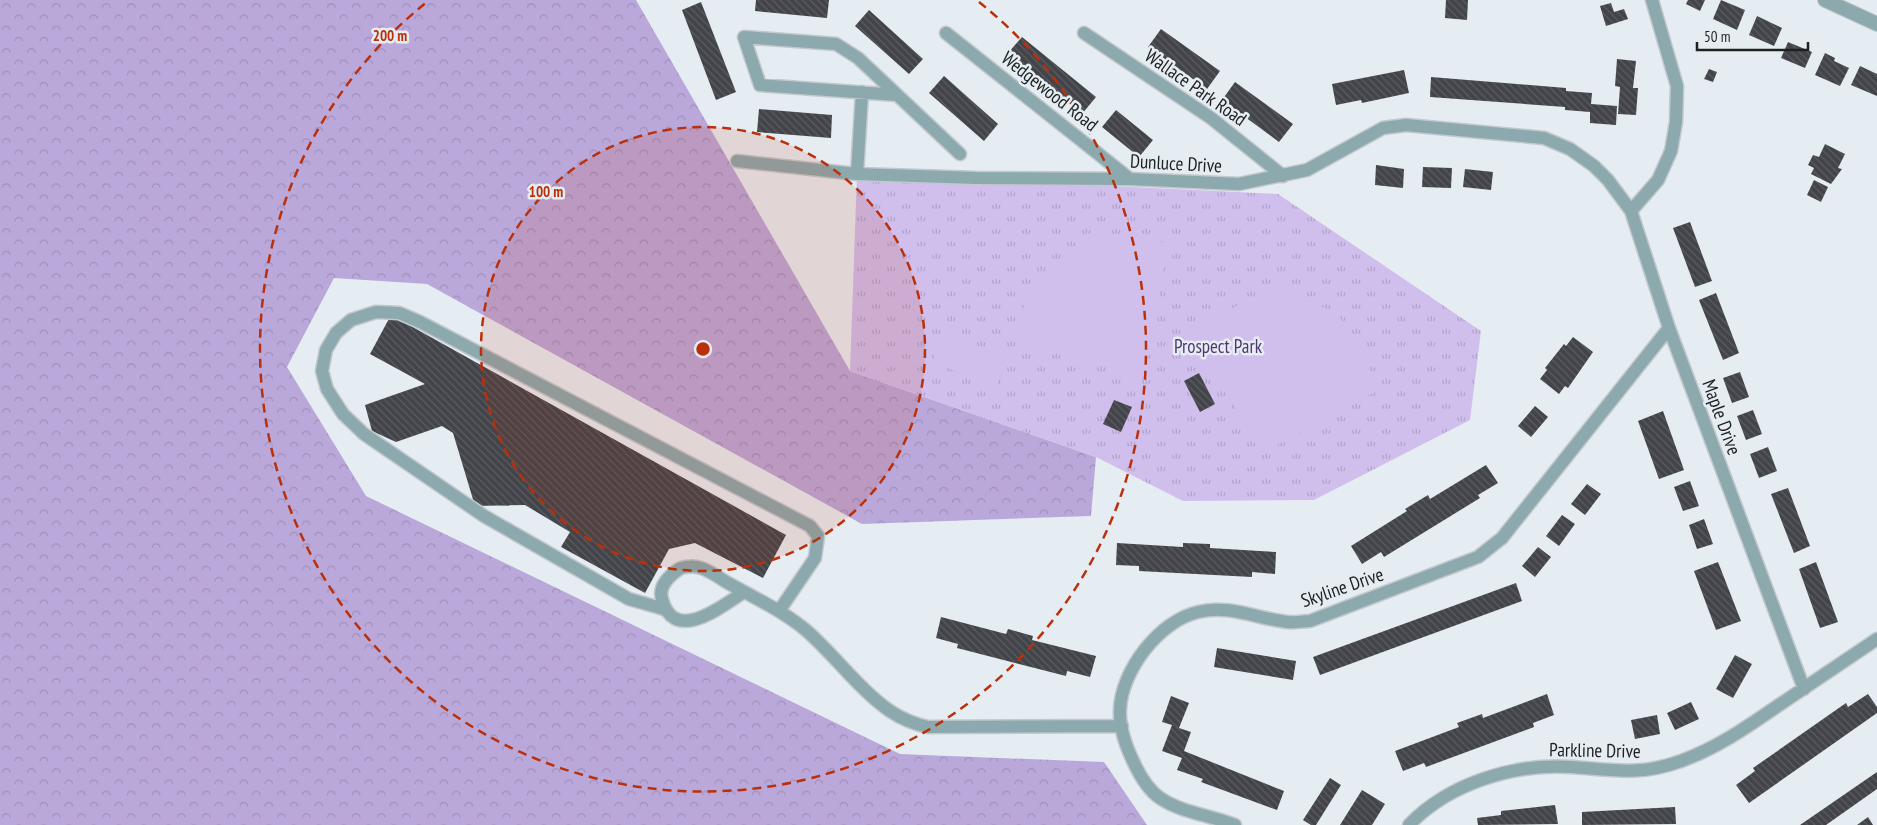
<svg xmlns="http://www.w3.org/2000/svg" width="1877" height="825" viewBox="0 0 1877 825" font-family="'PT Sans Narrow',sans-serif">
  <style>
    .forest { fill: url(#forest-crowns) }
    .park { fill: url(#park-tufts) }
    .pitch { fill: #d0beed }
    .building { fill: url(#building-back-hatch) }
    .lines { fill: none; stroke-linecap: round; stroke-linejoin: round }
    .minor-casing { stroke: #c2c8cd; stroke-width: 15 }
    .tertiary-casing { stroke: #c2c8cd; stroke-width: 16 }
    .minor { stroke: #8ca9ae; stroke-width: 12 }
    .tertiary { stroke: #8ca9ae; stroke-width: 14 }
    .ring { fill: none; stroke: #ba300a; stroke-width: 2.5; stroke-dasharray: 9 6 }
    .labels { text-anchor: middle; stroke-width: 5; stroke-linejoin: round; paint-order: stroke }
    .street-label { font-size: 19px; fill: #1e2122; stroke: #e6edf2 }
    .park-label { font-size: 19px; fill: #523674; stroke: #e6edf2 }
    .centre { fill: #ba300a; stroke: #e6edf2; stroke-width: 2.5 }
    .ring-label { font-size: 15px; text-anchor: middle; font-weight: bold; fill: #ba300a; stroke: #e6edf2; stroke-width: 5; stroke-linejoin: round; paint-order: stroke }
  </style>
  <defs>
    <pattern id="forest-crowns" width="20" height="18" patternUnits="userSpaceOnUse" patternTransform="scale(1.25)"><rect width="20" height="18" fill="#bba8da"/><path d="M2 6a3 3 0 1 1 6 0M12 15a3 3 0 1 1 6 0" fill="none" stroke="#a090bb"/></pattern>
    <pattern id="park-tufts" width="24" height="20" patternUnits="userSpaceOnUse" patternTransform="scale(1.25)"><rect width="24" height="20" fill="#d0beed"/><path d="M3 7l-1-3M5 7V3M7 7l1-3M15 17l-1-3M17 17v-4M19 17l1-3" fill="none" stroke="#b2a3cb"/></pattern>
    <pattern id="building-back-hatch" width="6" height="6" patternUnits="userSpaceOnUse" patternTransform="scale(1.25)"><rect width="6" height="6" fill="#42444a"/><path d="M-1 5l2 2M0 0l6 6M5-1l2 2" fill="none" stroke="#5a5c61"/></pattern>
  </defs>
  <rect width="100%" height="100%" fill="#e6edf2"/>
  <!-- forest -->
  <path class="forest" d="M0 0H636L850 371 1096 457 1091 516 862 524 427 284 334 278 287 367 366 496 900 754 1104 762 1147 825H0Z"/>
  <!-- park -->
  <path class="park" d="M857 174 1278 194 1481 331 1470 420 1314 500 1183 501 1096 457 850 371Z"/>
  <!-- pitch -->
  <path class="pitch" d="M1129 238 1169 243 1143 378 1013 338 1026 300 1054 264 1097 242Z
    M1275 285 1338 314 1380 389 1261 454 1193 330Z
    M942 334 1007 355 997 385 932 363Z"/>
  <!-- building -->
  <path class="building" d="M756 0H829L827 18 755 11Z
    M1446 0H1468L1467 20 1445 18Z
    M1688 0H1705L1700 11 1686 4Z
    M1721 0 1745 10 1737 30 1713 19Z
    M701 2 736 92 716 100 682 10Z
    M1611 3 1614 12 1624 9 1628 19 1606 26 1600 6Z
    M869 10 923 59 909 74 855 26Z
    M1757 16 1782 28 1774 46 1749 35Z
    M1161 29 1220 71 1207 89 1148 47Z
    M1022 37 1096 97 1082 114 1008 53Z
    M1788 42 1812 52 1805 68 1781 58Z
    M1825 53 1835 58 1834 61 1849 68 1840 86 1815 75Z
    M1617 59 1636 61 1633 88H1638L1636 115 1618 114 1620 87 1615 86Z
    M1860 66 1877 74V96L1851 85Z
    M1709 69 1717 72 1713 82 1704 79Z
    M1404 70 1409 93 1362 103 1361 100 1336 105 1332 84Z
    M944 76 998 124 984 141 929 93Z
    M1431 77 1566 88V91L1592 93 1591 104 1617 106 1616 125 1590 123V112L1565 110V107L1430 97Z
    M1235 82 1293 124 1279 142 1222 100Z
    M759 109 832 115 831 138 757 132Z
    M1116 110 1153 140 1139 157 1102 127Z
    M1825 144 1845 154 1838 168 1842 169 1831 184 1811 174 1814 168 1808 165 1813 155 1819 157Z
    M1376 165 1404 169 1403 188 1375 185Z
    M1423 167 1452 168 1451 188 1422 187Z
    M1465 169 1493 172 1491 190 1463 187Z
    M1814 180 1828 187 1821 202 1807 195Z
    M1690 222 1712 281 1695 287 1673 228Z
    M1716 293 1739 353 1723 360 1699 300Z
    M391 315 786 535 763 578 695 543 669 549 645 593 561 547 570 532 525 505 475 506 453 433 442 426 396 442 372 431 365 405 425 384 370 354Z
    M1573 337 1593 352 1568 388 1565 386 1559 394 1540 379 1547 370 1545 368 1564 344 1566 346Z
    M1740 372 1749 397 1732 403 1723 378Z
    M1199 373 1215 404 1200 412 1184 381Z
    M1114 400 1132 407 1121 432 1103 424Z
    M1535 406 1548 417 1531 437 1518 426Z
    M1753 410 1762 434 1746 440 1737 416Z
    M1663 411 1684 470 1659 479 1638 421Z
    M1768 447 1777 471 1759 478 1750 454Z
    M1486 465 1498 483 1478 495 1480 498 1384 557 1381 552 1362 564 1351 546 1407 511 1405 509 1428 495 1430 499Z
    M1690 481 1699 506 1683 511 1674 487Z
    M1587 484 1601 494 1585 515 1571 504Z
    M1788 488 1810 546 1794 553 1771 494Z
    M1562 515 1575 524 1559 546 1546 536Z
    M1704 519 1713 544 1697 549 1689 525Z
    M1117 543 1183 547V543L1210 544V548L1276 552 1275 574 1252 572V577L1139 571V566L1116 565Z
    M1538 547 1551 557 1535 577 1522 566Z
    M1718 562 1741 621 1716 630 1694 571Z
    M1816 562 1838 622 1820 628 1799 569Z
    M1516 583 1522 601 1320 675 1313 657Z
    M941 617 1006 634 1008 629 1033 636 1032 640 1096 656 1090 677 1067 671 1066 676 957 648 958 644 936 638Z
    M1217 648 1296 661 1293 680 1214 667Z
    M1735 655 1752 664 1733 698 1716 689Z
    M1547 694 1554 715 1533 723 1534 727 1426 767 1424 763 1403 771 1395 751 1459 727 1457 723 1482 714 1483 718Z
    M1868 694 1877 707V713L1749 803 1736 785 1755 771 1753 768 1846 703 1848 707Z
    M1171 696 1189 703 1179 728 1191 732 1184 751 1284 791 1277 810 1201 782 1203 779 1177 770 1182 758 1162 751 1172 725 1162 722Z
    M1691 702 1699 719 1675 730 1667 713Z
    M1657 715 1660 734 1635 739 1631 720Z
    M1877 772V789L1826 825H1800Z
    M1330 778 1341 785 1316 825H1311L1303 820Z
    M1362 790 1385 804 1372 825H1340Z
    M1555 805 1558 824 1478 825 1477 818 1501 815V811Z
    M1675 807 1676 824 1582 825V812Z
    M1868 817 1873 825H1857Z"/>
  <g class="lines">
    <defs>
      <path id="minor" d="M946 33 1130 179
        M1084 33 1211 118 1283 176
        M897 95 760 85 744 37 836 44 858 58 960 154
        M737 161 857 174 976 178 1130 179 1239 184 1307 170 1383 128 1406 125 1544 138 1570 149 1594 166 1608 180 1631 211 1669 328 1804 689
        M857 174 862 92
        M1631 211 1658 180 1671 151 1676 122 1677 86 1652 0
        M744 592C722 606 674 645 662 599 658 586 669 576 679 569 684 566 696 566 701 568 710 571 720 578 728 583 755 598 785 612 808 632 835 656 861 691 890 711 902 719 914 724 928 727L1122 726
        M664 609 629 599 484 516 364 434 343 414 327 389 322 371 326 350 336 333 351 320 376 312 399 313 420 322 810 526 818 536 815 558 779 611
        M1235 825C1210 815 1182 813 1160 798 1148 790 1139 774 1133 761 1126 746 1119 728 1120 710 1121 671 1159 621 1198 612 1228 604 1258 619 1288 622 1295 623 1303 621 1310 621L1478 557 1502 538 1669 328
        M1409 825C1449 783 1515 763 1572 767 1613 770 1640 776 1681 761 1717 748 1747 727 1779 705 1812 683 1844 661 1877 639"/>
      <path id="tertiary" d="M1825 0 1877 24"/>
    </defs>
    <!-- minor casing -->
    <use href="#minor" class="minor-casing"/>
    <!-- tertiary casing -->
    <use href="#tertiary" class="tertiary-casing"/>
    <!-- minor -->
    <use href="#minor" class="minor"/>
    <!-- tertiary -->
    <use href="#tertiary" class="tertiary"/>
  </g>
  <!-- distance rings -->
  <circle cx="703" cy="349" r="222" fill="#ba300a" fill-opacity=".12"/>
  <g class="ring">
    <circle cx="703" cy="349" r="222"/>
    <path d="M979 2A443 443 0 1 1 427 2"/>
  </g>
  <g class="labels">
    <!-- street labels -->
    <g class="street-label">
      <text transform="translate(1196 87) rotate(35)" y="7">Wallace Park Road</text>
      <text transform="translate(1050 91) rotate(38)" y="7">Wedgewood Road</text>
      <text transform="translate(1176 163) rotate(3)" y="7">Dunluce Drive</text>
      <text transform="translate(1722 417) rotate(70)" y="7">Maple Drive</text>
      <text transform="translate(1342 587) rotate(-19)" y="7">Skyline Drive</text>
      <text transform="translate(1595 750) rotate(1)" y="7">Parkline Drive</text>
    </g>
    <!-- park labels -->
    <g class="park-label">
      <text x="1218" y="353">Prospect Park</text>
    </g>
  </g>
  <circle cx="703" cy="349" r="8" class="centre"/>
  <g class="ring-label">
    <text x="390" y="41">200 m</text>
    <text x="546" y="197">100 m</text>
  </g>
  <!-- scale -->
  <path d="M1697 42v8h111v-8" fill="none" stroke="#1e2122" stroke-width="2.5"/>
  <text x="1704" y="42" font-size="15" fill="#1e2122" stroke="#e6edf2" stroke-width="4" paint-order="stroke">50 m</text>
</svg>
